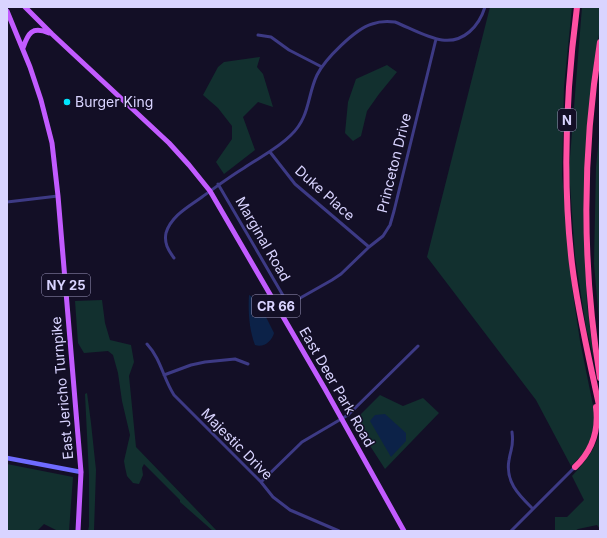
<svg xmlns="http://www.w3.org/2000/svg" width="607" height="538" viewBox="0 0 607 538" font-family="Inter,sans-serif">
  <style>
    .green { fill: #12302f }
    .water { fill: #0c2248 }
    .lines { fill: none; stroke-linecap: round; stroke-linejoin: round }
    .street { stroke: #3d3a85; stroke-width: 3 }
    .secondary { stroke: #6f6bff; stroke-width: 4.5 }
    .primary { stroke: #c25bff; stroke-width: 5 }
    .highway { stroke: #ff4fa3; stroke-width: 6 }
    .poi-dot { fill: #00e5ff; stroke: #130f26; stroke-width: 1.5 }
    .labels { text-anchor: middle; stroke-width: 3; stroke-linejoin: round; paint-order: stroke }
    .shield { fill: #130f26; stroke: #9e99be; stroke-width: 1 }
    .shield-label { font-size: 13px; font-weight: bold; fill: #d9d4ff }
    .poi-label { font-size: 14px; fill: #d9d4ff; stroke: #130f26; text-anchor: start }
    .street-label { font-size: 14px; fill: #d9d4ff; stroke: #130f26 }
  </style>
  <rect width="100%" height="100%" fill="#130f26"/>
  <!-- green -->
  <path class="green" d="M490 7H572L564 87 562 175 573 294 580 341 596 420 593 439 585 452 571 466 536 400 427 257Z
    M582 7H600V28L595 60 585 246 587 304 594 360 586 327 575 256 569 170Z
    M260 57 257 67 263 74 273 107 258 102 243 117 255 150 224 174 216 162 232 139V126L218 108 203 95 218 67 224 62Z
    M387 65 397 72 379 94 367 111 361 136 353 141 345 133 348 102 356 79Z
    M600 128V332L594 264 596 167Z
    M102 300 105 323 110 340 131 345 134 362 129 376 136 447 217 531H213L180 502V500L144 464 142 468 143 475 139 484 133 483 127 476 125 467 124 461 130 435 122 401 118 373 113 355 108 351 84 353 78 343 75 301Z
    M87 393 91 423 96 470 94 531H88L89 526V476L85 394Z
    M380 395 403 406 423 398 439 413 385 469 354 421Z
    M600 431V529L597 525 578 529 575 531H555V517H567L584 500 572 476C584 463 596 449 600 431Z
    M7 464 73 477 69 531H58L44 524 37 531H7Z"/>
  <!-- water -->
  <path class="water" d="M249 295 257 299 274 333C272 341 264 348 255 345 249 329 248 311 249 295Z
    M385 414 406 433V441L391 457 370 421 375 415Z"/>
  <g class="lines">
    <!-- street -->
    <path class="street" d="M258 35 271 37 289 50 322 67
      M270 152 295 184 369 247
      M218 184 288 304
      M7 202 58 196
      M174 258C168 250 164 243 166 233 171 216 188 207 202 197 216 187 229 177 244 168 260 157 277 149 291 135 310 117 307 96 317 75 325 59 355 29 372 24 380 21 387 21 395 22 410 28 427 38 442 40 464 43 479 26 485 7
      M279 310 332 280 341 274 369 247 383 236 390 225 394 211 436 39
      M147 344C161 359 163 378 174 395L261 482 273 497 290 510 339 531
      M164 375 191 365 205 362 235 359 248 364
      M512 432C514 447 511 447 509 460 505 482 519 495 533 509
      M261 482 302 442 348 415 418 346
      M511 531 575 467"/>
    <!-- secondary -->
    <path class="secondary" d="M7 458 81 472"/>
    <!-- primary -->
    <path class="primary" d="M25 7 52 34 169 143 189 165 210 191 325 389 404 531
      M7 11 30 67 41 100 52 143 58 196 81 472 78 531
      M23 48C28 33 32 26 49 33"/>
    <!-- highway -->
    <path class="highway" d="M577 7C566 92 562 179 572 264 578 314 590 362 600 410
      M600 42C582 153 582 267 600 378
      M575 467C593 450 599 430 596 407"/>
  </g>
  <!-- markers -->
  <circle class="poi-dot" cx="67" cy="102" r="4"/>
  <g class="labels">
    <!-- shield labels -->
    <g class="shield">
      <rect x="558" y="109" width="18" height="22" rx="3"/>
      <rect x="42" y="274" width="48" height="22" rx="3"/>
      <rect x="252" y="295" width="48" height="22" rx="3"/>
    </g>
    <g class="shield-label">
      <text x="567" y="125">N</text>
      <text x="66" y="290">NY 25</text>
      <text x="276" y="311">CR 66</text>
    </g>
    <!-- poi labels -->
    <g class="poi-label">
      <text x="75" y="107">Burger King</text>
    </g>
    <!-- street labels -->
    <g class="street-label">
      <text transform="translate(394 163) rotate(-76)" y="5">Princeton Drive</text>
      <text transform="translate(325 193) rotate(42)" y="5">Duke Place</text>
      <text transform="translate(263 239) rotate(60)" y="5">Marginal Road</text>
      <text transform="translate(337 387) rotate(60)" y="5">East Deer Park Road</text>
      <text transform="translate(62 388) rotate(-95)" y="5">East Jericho Turnpike</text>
      <text transform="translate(237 444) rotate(45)" y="5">Majestic Drive</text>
    </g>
  </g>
  <!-- border -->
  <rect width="607" height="538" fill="none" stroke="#d9d4ff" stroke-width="16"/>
</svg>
